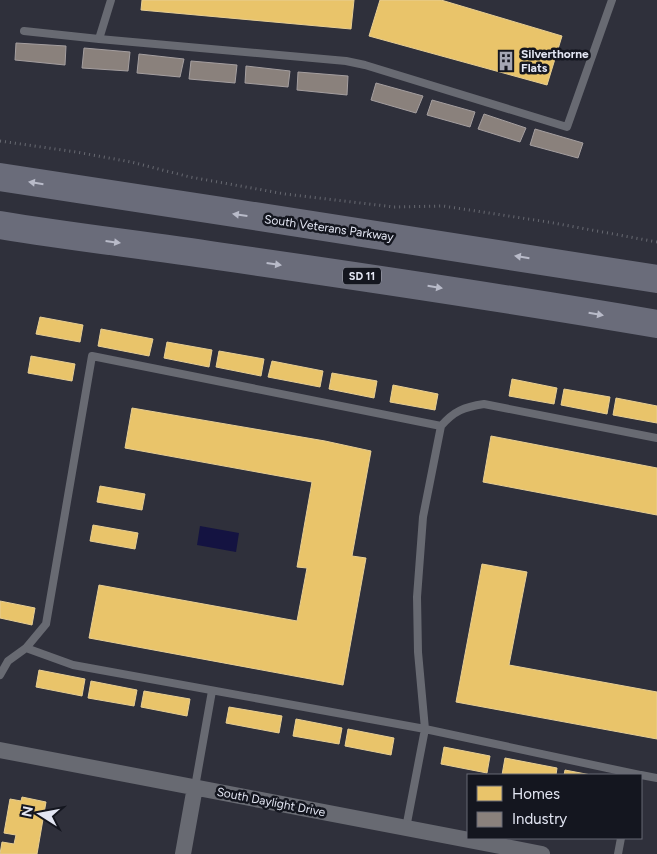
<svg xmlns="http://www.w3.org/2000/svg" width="657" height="854" viewBox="0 0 657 854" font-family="Figtree,sans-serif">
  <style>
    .water { fill: #141341 }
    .homes { fill: #e9c46a; stroke: #e7ce93 }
    .industry { fill: #8a817c; stroke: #a59fa0 }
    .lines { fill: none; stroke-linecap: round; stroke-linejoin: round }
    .path { stroke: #686a72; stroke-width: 3; stroke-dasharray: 1 4; stroke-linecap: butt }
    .lane { stroke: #686a72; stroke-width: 8 }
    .street { stroke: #686a72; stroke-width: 16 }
    .highway { stroke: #6a6c7a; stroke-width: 28 }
    .oneway { fill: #b9bbc9 }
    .labels { text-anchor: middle; stroke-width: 5; stroke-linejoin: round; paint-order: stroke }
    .shield { fill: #14161f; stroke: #a5a8b3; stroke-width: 1 }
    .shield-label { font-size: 11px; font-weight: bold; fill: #e3e6f3 }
    .poi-label { font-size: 12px; font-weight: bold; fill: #e3e6f3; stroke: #14161f; text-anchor: start }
    .street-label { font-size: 12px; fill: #e3e6f3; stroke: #14161f }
  </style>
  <rect width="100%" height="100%" fill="#2f303b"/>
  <!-- water -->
  <path class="water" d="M200 526 239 533 236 552 197 545Z"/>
  <!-- homes -->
  <path class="homes" d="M142 0H354L351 29 141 10Z
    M380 0H441L562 36 547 85 369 36Z
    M40 317 83 325 80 342 36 334Z
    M101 329 153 339 149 356 98 346Z
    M167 342 212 350 209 367 164 358Z
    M219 351 264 359 261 376 216 367Z
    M31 356 75 364 72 381 28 373Z
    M272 361 323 371 320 387 268 377Z
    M332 373 377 381 374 398 329 389Z
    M512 379 557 388 554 404 509 396Z
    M393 385 438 394 435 410 390 402Z
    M564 389 610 397 607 414 561 405Z
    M616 398 657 406V423L613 415Z
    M132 408 325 441 371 451 352 556 366 558 343 685 89 638 99 585 297 621 307 568 297 567 312 482 125 448Z
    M491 436 657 468V515L483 482Z
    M100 486 145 494 142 510 97 502Z
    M93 525 138 533 135 549 90 541Z
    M482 564 527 572 509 665 657 692V739L456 702Z
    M0 601 35 608 32 625 0 618Z
    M39 670 85 679 82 696 36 687Z
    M91 681 137 690 134 706 88 698Z
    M144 691 190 699 187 716 141 707Z
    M229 707 282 716 279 733 226 723Z
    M296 719 342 728 339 744 293 736Z
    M348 729 394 738 391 755 345 746Z
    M444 747 490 756 487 773 441 764Z
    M505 758 557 768 556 775H502Z
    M565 770 591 775H564Z
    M22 797 46 802 37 854H0L2 842 14 844 16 835 4 833 10 799 21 801Z"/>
  <!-- industry -->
  <path class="industry" d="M16 43 66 46 65 65 15 60Z
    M84 48 130 52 128 71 82 68Z
    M139 54 184 59 180 77 137 73Z
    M191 61 237 65 235 83 189 79Z
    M246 66 290 71 288 87 245 83Z
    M298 72 348 76 347 95 297 90Z
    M376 83 423 96 416 113 371 100Z
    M432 100 475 112 470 127 427 115Z
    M484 114 526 128 520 142 478 129Z
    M535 129 583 143 578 158 530 145Z"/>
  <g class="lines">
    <!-- path -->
    <path class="path" d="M0 141 76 152 131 162 190 177 285 194 394 207 443 206 548 222 657 242"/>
    <!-- lane -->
    <path class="lane" d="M111 0 99 39 346 61 365 65 567 127 612 0
      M24 31 99 39
      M441 426C454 411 464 407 484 404L657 438
      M0 675 8 661 26 648
      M641 775 657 778
      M195 787 212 691
      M406 828 425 729 418 652 417 597 423 517 441 426 92 356 46 624 26 648 73 665 425 729 640 775
      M618 854 621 838"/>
    <!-- street -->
    <path class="street" d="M0 750 542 854
      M183 854 195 787"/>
    <!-- highway -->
    <path class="highway" d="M0 177C219 211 438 243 657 279
      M0 225C72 237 145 245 217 256 364 277 511 299 657 324"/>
  </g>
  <!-- one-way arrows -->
  <defs><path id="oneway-solid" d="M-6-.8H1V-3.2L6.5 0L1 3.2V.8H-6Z" transform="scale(1.25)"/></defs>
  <g class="oneway">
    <use href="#oneway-solid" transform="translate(36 183) rotate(-171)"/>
    <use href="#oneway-solid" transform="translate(240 215) rotate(-172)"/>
    <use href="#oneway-solid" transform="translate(113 242) rotate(7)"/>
    <use href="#oneway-solid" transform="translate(522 257) rotate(-171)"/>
    <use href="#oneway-solid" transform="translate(274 264) rotate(8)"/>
    <use href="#oneway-solid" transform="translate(435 287) rotate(9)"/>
    <use href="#oneway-solid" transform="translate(596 314) rotate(10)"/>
  </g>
  <!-- icons -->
  <defs>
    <symbol id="building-bare" viewBox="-9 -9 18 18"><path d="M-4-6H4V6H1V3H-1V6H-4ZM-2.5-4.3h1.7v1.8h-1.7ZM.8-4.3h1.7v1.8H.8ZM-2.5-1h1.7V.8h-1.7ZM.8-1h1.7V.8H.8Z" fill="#a4a6b3" stroke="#14161f" stroke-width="2.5" paint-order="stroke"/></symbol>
  </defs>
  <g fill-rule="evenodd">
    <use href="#building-bare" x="492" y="47" width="28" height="28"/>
  </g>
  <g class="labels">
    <!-- shield labels -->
    <rect class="shield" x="343" y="267.5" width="38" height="17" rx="4"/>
    <g class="shield-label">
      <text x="362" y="280">SD 11</text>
    </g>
    <!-- poi labels -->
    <g class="poi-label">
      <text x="521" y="58">Silverthorne<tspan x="521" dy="14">Flats</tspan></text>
    </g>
    <!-- street labels -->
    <g class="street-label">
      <text transform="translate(329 228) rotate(8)" y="4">South Veterans Parkway</text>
      <text transform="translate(271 802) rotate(11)" y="4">South Daylight Drive</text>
    </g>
  </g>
  <!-- legend -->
  <rect x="467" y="774" width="175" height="65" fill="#14161f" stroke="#676974"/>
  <rect x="477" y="786" width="25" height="15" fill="#e9c46a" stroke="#676974"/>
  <text x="512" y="799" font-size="15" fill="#e3e6f3">Homes</text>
  <rect x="477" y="812" width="25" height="15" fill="#8a817c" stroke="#676974"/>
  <text x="512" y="824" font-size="15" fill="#e3e6f3">Industry</text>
  <!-- north arrow -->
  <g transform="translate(40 814) rotate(281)" stroke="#14161f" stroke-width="4" paint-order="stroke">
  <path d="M0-4L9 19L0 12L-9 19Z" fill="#e3e6f3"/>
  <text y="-8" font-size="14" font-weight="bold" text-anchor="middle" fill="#e3e6f3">N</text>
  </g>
</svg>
